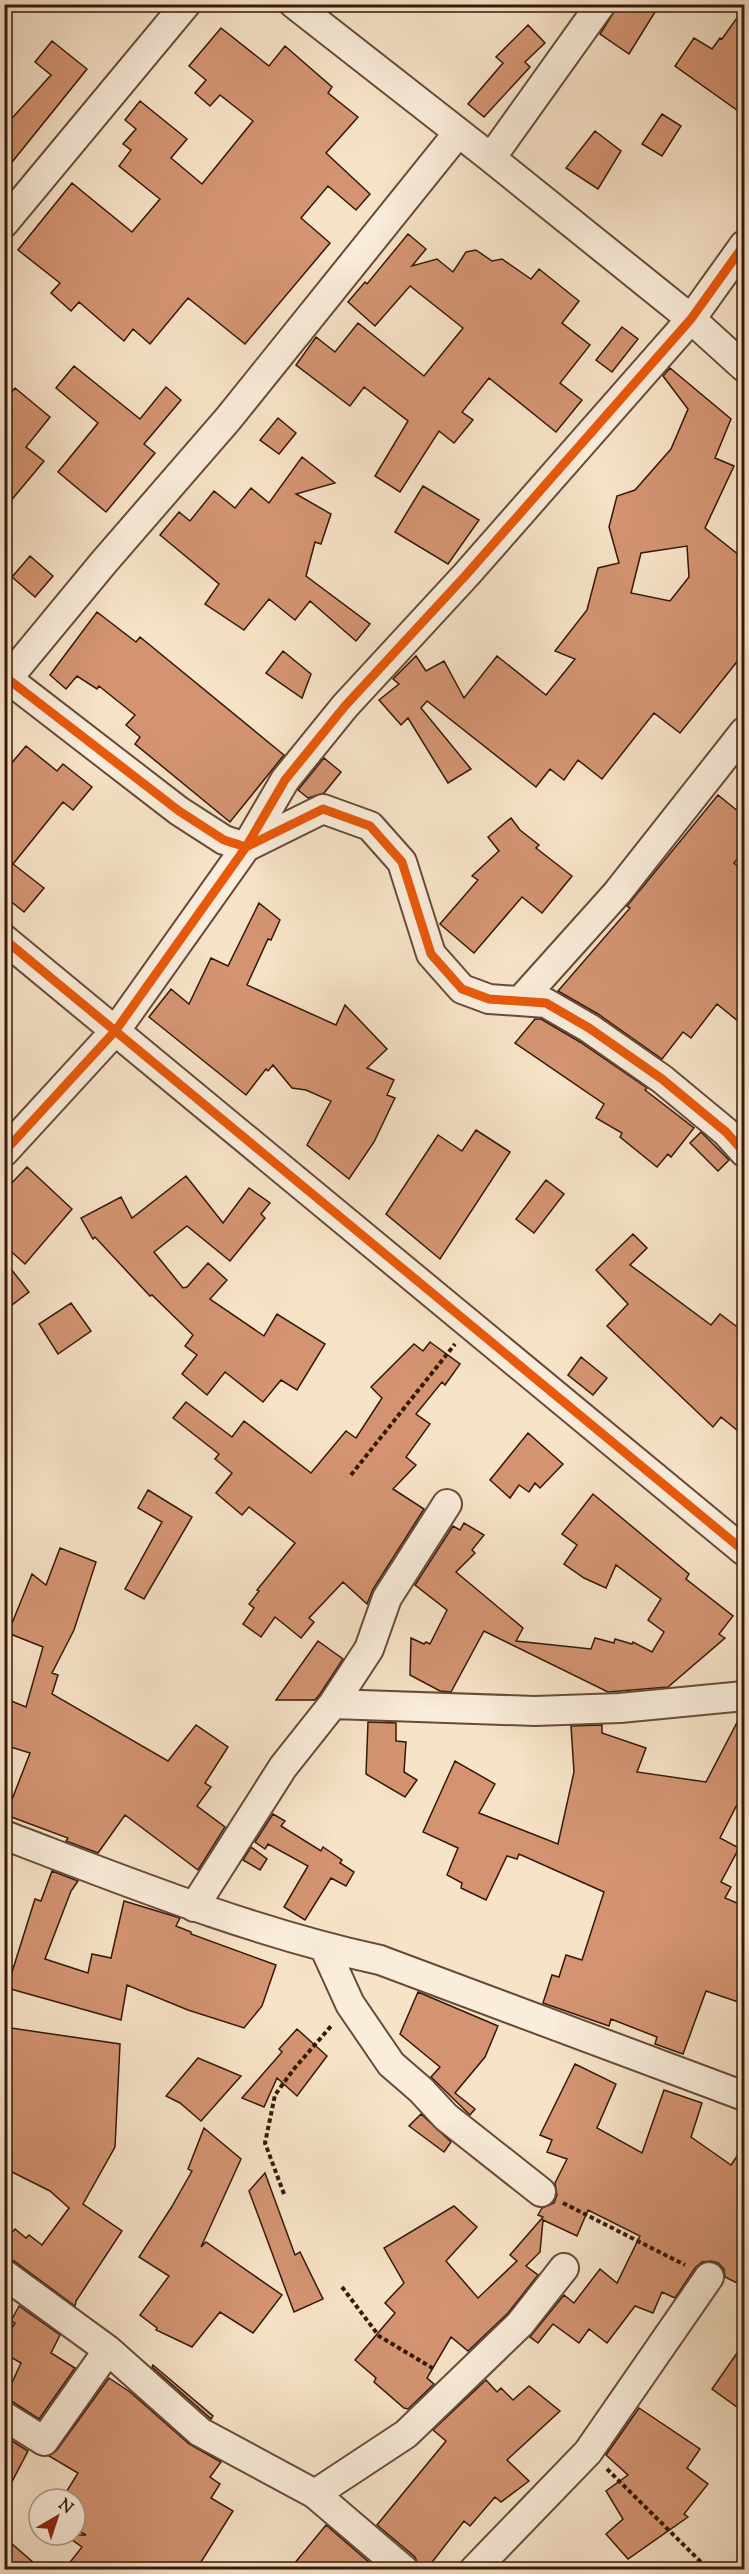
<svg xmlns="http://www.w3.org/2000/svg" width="749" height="2574" viewBox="0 0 749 2574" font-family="'Sorts Mill Goudy',serif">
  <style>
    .building { fill: #d49472; stroke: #361809; stroke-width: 1.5; fill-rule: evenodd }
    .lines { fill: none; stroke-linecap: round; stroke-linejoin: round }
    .minor-casing { stroke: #664b39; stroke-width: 32 }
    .path { stroke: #361809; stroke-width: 4; stroke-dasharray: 4.5 3; stroke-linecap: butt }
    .minor { stroke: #faeddb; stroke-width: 28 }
    .cycleway-casing { stroke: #faeddb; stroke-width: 13 }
    .cycleway { stroke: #e8590c; stroke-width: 9 }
  </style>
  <rect width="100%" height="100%" fill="#f7e3c8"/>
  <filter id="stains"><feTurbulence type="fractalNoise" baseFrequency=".00333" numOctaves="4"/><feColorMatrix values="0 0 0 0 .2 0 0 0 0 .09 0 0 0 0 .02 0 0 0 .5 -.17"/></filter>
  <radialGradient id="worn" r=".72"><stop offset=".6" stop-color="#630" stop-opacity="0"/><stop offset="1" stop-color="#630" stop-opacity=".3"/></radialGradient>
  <!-- building -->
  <path class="building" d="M619 4H660L629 54 600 34Z
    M744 8V115L675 66 694 38 712 49 720 38 722 39Z
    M528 25 545 43 525 62 530 67 484 117 468 104 503 63 496 57Z
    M221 28 269 66 285 46 332 87 328 93 358 117 326 153 370 194 356 210 328 186 301 218 330 243 245 344 188 298 150 344 133 329 124 341 79 302 71 311 51 293 60 283 18 250 72 183 132 232 160 199 119 166 131 150 123 144 136 129 125 120 140 101 187 139 171 158 202 184 253 121 220 95 210 106 195 93 206 80 189 66Z
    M52 41 87 69 4 172V127L51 75 35 62Z
    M662 114 681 126 662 156 642 144Z
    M595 131 621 151 598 189 566 168Z
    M408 234 426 249 412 266 437 259 453 272 466 252 476 250 492 261 502 259 531 279 539 269 579 301 562 323 590 345 560 383 582 400 556 432 489 378 462 412 473 420 454 443 439 431 400 492 375 476 408 421 364 387 350 406 296 365 316 337 335 352 358 323 424 376 463 328 410 286 375 326 348 302 365 282 367 284Z
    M622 327 638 339 612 372 596 360Z
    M74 366 140 419 166 387 181 400 144 444 155 453 106 512 58 472 98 423 56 388Z
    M670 368 731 419 715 458 734 466 705 528 744 559V653L680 733 654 713 602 779 578 760 564 780 550 769 536 787 427 701 421 708 471 769 448 783 408 718 401 725 379 700 399 684 393 679 416 656 426 671 444 661 464 698 497 656 546 695 575 659 555 651 587 610 598 568 619 563 609 527 617 496 635 490 671 449 688 409 663 376ZM687 546 689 577 670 601 631 593 641 553Z
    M15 388 50 417 26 447 44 461 4 509V401Z
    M278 418 296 433 279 454 260 440Z
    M302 457 335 483 296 494 331 514 321 544 315 542 306 576 370 624 356 641 310 601 295 620 269 599 244 630 205 604 219 584 160 535 179 512 190 521 214 491 235 508 251 488 269 503Z
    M423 486 479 520 448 564 395 532Z
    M30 556 53 576 35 597 12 577Z
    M97 612 136 642 140 637 284 755 230 822 135 744 140 737 126 725 135 715 99 686 97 689 77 676 66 689 50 675Z
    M283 651 311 674 302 698 266 673Z
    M26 746 57 771 63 764 92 787 73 810 63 802 13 864 44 888 24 912 4 896V772Z
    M324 758 341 772 324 793 308 798 298 790Z
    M718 795 744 816V850L734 863 744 871V1026L717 1004 691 1038 683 1032 662 1059 598 1014 558 991 630 908 627 906Z
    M511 818 520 830 539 845 536 848 572 876 542 913 522 897 474 953 440 924 478 880 472 876 499 851 488 837Z
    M259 903 280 920 271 940 268 939 247 985 336 1025 345 1005 387 1049 367 1068 394 1080 387 1095 395 1098 374 1142 349 1179 307 1145 331 1101 306 1090 292 1088 273 1065 268 1071 266 1069 246 1095 149 1017 171 989 189 1004 211 958 228 966Z
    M535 1019H541L580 1042 647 1088 645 1090 694 1128 671 1157 668 1154 657 1167 620 1137 622 1133 596 1118 604 1104 515 1043Z
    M476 1130 510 1152 440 1259 386 1214 438 1135 462 1151Z
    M701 1132 729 1160 718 1171 690 1143Z
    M27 1167 72 1209 25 1264 4 1245V1191Z
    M186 1176 223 1223 249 1188 270 1203 261 1214 265 1218 230 1261 187 1226 154 1252 183 1288 187 1287 208 1263 227 1280 210 1299 264 1336 277 1314 325 1344 297 1390 281 1380 263 1402 225 1372 207 1395 182 1374 197 1355 185 1346 193 1335 152 1295 150 1296 95 1237 93 1239 81 1218 121 1197 132 1218Z
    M546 1180 564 1194 534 1233 516 1219Z
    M633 1234 647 1248 630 1265 711 1325 720 1314 744 1332V1436L721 1417 713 1427 607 1326 628 1304 596 1270Z
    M4 1260 29 1292 4 1311Z
    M71 1303 91 1331 58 1354 39 1324Z
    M430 1342 460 1364 445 1385 442 1382 416 1414 430 1424 406 1457 416 1465 393 1489 424 1509 373 1589 367 1604 343 1582 309 1618 314 1622 301 1638 275 1617 261 1637 243 1624 254 1608 249 1604 259 1591 257 1590 295 1543 249 1507 242 1515 216 1493 232 1473 215 1459 219 1454 173 1418 186 1402 232 1437 244 1421 311 1473 346 1431 356 1438 382 1398 371 1387 414 1344 423 1351Z
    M581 1357 607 1378 593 1395 568 1375Z
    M528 1433 563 1464 540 1488 535 1483 529 1492 519 1485 510 1498 490 1480Z
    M148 1490 192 1517 144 1599 125 1589 162 1522 138 1508Z
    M593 1494 689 1574 686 1579 733 1616 719 1634 725 1638 668 1687 608 1692 484 1631 451 1692 440 1691 410 1675 411 1638 424 1644 426 1642 430 1644 447 1610 415 1585 453 1526 460 1530 464 1523 484 1535 472 1550 475 1553 456 1572 523 1628 516 1641 591 1649 595 1638 614 1643 615 1639 632 1644 633 1642 652 1652 664 1632 648 1620 661 1599 616 1565 606 1588 584 1578 564 1564 577 1545 562 1534Z
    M60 1548 96 1562 74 1630 52 1673 58 1675 52 1694 168 1761 196 1725 228 1747 205 1783 211 1787 197 1806 225 1827 198 1870 125 1815 98 1853 66 1841 68 1838 6 1815 30 1753 4 1745V1698L26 1707 43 1647 8 1633 32 1574 46 1585Z
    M318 1641 343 1659 320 1694 315 1700H276Z
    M742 1713H744V1791L720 1838 739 1848 721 1882 731 1887 725 1898 744 1906V2004L706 1991 683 2054 655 2044 657 2037 611 2019 609 2026 543 2003 552 1975 559 1977 566 1955 582 1960 604 1892 519 1854 517 1859 507 1856 486 1900 461 1888 462 1883 447 1875 458 1848 423 1832 455 1761 495 1784 479 1813 558 1844 574 1772 571 1726 602 1725V1733L646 1748 637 1772 706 1782Z
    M368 1722 396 1723V1741L406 1742 404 1772 417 1780 405 1797 366 1774Z
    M273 1814 285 1821 281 1826 321 1851 323 1847 342 1860 340 1863 354 1872 346 1886 331 1878 305 1920 284 1907 308 1866 268 1844 265 1849 255 1842Z
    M251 1847 267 1859 260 1870 243 1860Z
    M52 1871 78 1881 71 1891 45 1959 88 1973 92 1954 111 1958 124 1901 180 1918 176 1926 191 1932V1934L276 1965 262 2006 244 2028 188 2010 127 1985 121 2020 7 1988 35 1899 41 1901Z
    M418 1992 498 2026 485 2057 455 2093 475 2109 470 2115 431 2077 440 2067 400 2034Z
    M4 2027 120 2044 115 2147 83 2204 122 2231 76 2301 75 2306 14 2261 4 2258V2242L15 2229 26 2238 29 2235 42 2245 69 2208 50 2191 4 2168Z
    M297 2029 327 2056 297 2096 277 2078 264 2107 242 2098 282 2052 279 2049Z
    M198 2058 241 2076 201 2121 180 2103 166 2096Z
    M575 2064 616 2084 597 2128 642 2153 664 2090 702 2103 691 2137 731 2165 744 2146V2272L739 2284 725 2277 724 2269 718 2263 711 2261 702 2262 695 2268 675 2298 662 2292 653 2313 635 2306 607 2343 589 2329 579 2343 553 2324 538 2343 530 2337 564 2295 574 2303 600 2269 617 2283 640 2236 588 2210 577 2236 543 2220 540 2252 526 2266 538 2275 508 2313 468 2351 451 2337 427 2378 434 2384 408 2409 404 2408 374 2382 376 2378 355 2360 395 2313 385 2303 404 2283 384 2248 454 2206 477 2227 446 2261 478 2298 517 2261 510 2255 543 2217 538 2215 542 2208 554 2203 557 2195 555 2183 567 2159 547 2152 552 2140 540 2135Z
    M421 2114 451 2142 444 2152 409 2126Z
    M204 2128 241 2159 201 2247 206 2242 282 2295 253 2333 220 2312 192 2347 156 2330 157 2328 140 2315 169 2276 139 2257 171 2208 192 2171 188 2169Z
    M265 2173 295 2255 300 2252 323 2299 294 2312 249 2191Z
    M19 2306 60 2335 51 2353 75 2368 39 2419 13 2402 4 2400 21 2363 4 2353V2340L15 2323 11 2321Z
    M744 2343V2412L712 2389Z
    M153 2365 213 2416 211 2419 152 2367Z
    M109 2378 130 2392 189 2444 221 2462 210 2477 220 2484 211 2498 233 2511 196 2570H64L82 2547 65 2535H86L75 2529V2499H62L78 2473 49 2456 57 2450Z
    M486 2380 497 2392 501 2388 513 2400 529 2386 560 2411 507 2460 529 2481 501 2502 495 2497 470 2526 464 2521 426 2570H420L415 2557 377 2525 446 2441 433 2430Z
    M639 2408 700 2449 687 2468 708 2484 684 2514 688 2517 628 2559 606 2534 623 2519 606 2491 628 2475 606 2455Z
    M4 2436 28 2451 4 2497Z
    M326 2525 378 2570H289Z
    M4 2537 42 2570H4Z"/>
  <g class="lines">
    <defs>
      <path id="minor" d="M294 4 491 158 691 319 744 367
        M491 158 601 4
        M4 223 186 4
        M4 676 179 811 224 840 246 847 323 809 370 826 402 862 431 954 462 989 489 999 546 1003 589 1028 662 1079 726 1132 744 1152
        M4 683 104 562 228 419 458 133
        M4 939 744 1551
        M521 1000 617 893 744 732
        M4 1152 116 1030 246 847 285 780 345 706 466 575 691 319 744 245
        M333 1704 535 1711 620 1708 744 1696
        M4 1835C128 1882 251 1932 380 1960L744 2096
        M194 1907 283 1767 333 1704 369 1649 387 1598 447 1504
        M325 1949 350 2004 391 2064 421 2090 446 2117 541 2192
        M4 2274 108 2350 200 2432 315 2494 404 2570
        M4 2416 44 2441 108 2350
        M315 2494 406 2434 520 2324 564 2268
        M474 2570 588 2452 709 2277"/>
    </defs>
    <!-- minor casing -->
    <use href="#minor" class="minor-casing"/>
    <!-- path -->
    <path class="path" d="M351 1475 455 1344
      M284 2194 265 2143 275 2095 293 2070 332 2025
      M563 2203 685 2265
      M342 2287 379 2336 434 2369
      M607 2469 709 2570"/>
    <!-- minor -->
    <use href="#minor" class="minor"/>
    <defs>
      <path id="cycleway" d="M4 676 179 811 224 840 246 847 323 809 370 826 402 862 431 954 462 989 489 999 546 1003 589 1028 662 1079 726 1132 744 1152
        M4 939 744 1551
        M4 1152 116 1030 246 847 285 780 345 706 466 575 691 319 744 245"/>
    </defs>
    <!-- cycleway casing -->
    <use href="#cycleway" class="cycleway-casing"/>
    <!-- cycleway -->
    <use href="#cycleway" class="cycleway"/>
  </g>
  <!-- margin -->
  <rect width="749" height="2574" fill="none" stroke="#f7e3c8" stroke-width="24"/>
  <rect x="6" y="6" width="737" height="2562" fill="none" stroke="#361809" stroke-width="3"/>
  <rect x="12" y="12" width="725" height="2550" fill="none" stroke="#361809" stroke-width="1.5"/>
  <!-- north arrow -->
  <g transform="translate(57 2517) rotate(39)"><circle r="28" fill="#faeddb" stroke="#ac9887" stroke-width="1.5"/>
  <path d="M0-4.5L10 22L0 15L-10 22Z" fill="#8f2418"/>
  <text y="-9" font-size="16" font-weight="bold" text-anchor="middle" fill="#361809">N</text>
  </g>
  <rect width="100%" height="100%" filter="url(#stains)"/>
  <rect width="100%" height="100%" fill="url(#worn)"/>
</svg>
